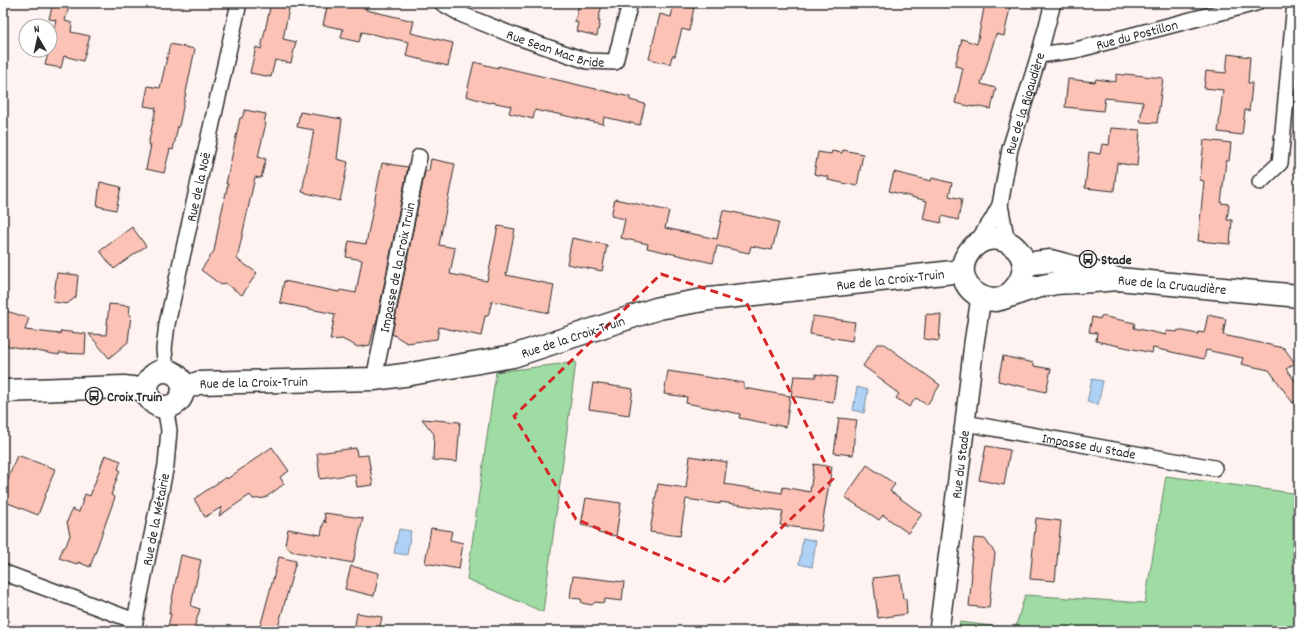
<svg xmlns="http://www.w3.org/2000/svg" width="1302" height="634" viewBox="0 0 1302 634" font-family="Dekko,sans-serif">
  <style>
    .green { fill: #9fdca4; stroke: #658468 }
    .water { fill: #aed1f6; stroke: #7a8fa5 }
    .building { fill: #fcc2b6; stroke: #2b2b2b }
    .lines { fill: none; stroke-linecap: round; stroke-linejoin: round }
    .minor-casing { stroke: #2b2b2b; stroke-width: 18 }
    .tertiary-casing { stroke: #2b2b2b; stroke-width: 22 }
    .secondary-casing { stroke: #2b2b2b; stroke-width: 25 }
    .minor { stroke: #fff; stroke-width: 15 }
    .tertiary { stroke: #fff; stroke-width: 19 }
    .secondary { stroke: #fff; stroke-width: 22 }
    .marked { fill: none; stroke: #d62828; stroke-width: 3; stroke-dasharray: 8 5; stroke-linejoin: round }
    .labels { text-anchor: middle; stroke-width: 3; stroke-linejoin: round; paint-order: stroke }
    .street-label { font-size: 14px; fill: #2b2b2b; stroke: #fff }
    .poi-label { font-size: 14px; font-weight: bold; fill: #2b2b2b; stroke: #fff; text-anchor: start }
  </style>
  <rect width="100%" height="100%" fill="#fef3f0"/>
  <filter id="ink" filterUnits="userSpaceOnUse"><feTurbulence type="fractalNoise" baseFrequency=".025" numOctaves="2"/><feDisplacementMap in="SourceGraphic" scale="8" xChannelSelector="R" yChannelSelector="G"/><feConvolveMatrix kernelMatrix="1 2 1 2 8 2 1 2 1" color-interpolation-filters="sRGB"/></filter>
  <g filter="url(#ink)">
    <!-- green -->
    <path class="green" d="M576 362 543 612 467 579 496 372Z
      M1166 476 1293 493V585L1299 586V631H959L960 622 1015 629 1025 595 1145 603Z"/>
    <!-- water -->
    <path class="water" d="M1092 379 1103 381 1098 405 1087 402Z
      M857 387 868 390 864 413 853 410Z
      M399 529 411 531 407 555 394 553Z
      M803 538 816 541 812 567 799 564Z"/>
    <!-- building -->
    <path class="building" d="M53 3H70L65 21 72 23 71 32 90 36 83 61 64 56 61 68 45 65 49 50H50V45L56 20 49 19Z
      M271 3H290L283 39 296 42 291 63 275 60 271 77 250 73 256 47 261 49Z
      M328 3H368L366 10 414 21 411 33 453 43 448 66 406 56 409 42 362 32 359 42 341 38 343 29 323 25Z
      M579 3H592L602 5 598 21H600L597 36 576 31 578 23 575 22Z
      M674 3 694 8 689 31 682 29 675 56H672L670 64 649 59 660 14 671 17Z
      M985 3H1011L1004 36 996 34 981 84 996 88 991 109 974 106V107L955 103 963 68 955 66 962 39 977 44Z
      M170 44 195 49 179 126H178L173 150 170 149 164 173 146 169 151 145H148L156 108 144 106 148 86 160 88Z
      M1228 54 1250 57 1248 83H1252L1251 95 1249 111 1245 110 1242 135 1218 132 1223 90 1204 88 1206 71 1226 73Z
      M474 62 498 68V66L630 97V100L645 104 640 125 604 117 603 124 544 111 543 112 535 110 533 119 509 113 511 106 491 102 489 103 466 96Z
      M1116 74 1124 75 1125 74 1163 78 1157 123 1140 122 1143 102 1105 98 1103 111 1065 107 1068 79 1095 82 1096 79 1116 82Z
      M245 110 266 114 264 123H266L258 157 266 159 261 178 255 177 237 259 257 273 242 295 225 283 221 285 201 270 214 251 220 219 228 184H226L240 118H242Z
      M300 112 342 119 337 159 348 162 340 201 302 192 314 130 297 127Z
      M1111 128 1140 130 1137 166 1117 163 1114 191 1085 188 1089 152 1100 154 1102 144 1109 145Z
      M1204 140 1231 143 1229 161H1226L1221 203 1229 204 1227 220H1232L1230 244 1198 241 1204 181 1200 180Z
      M843 150 863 154 857 186 828 180 829 177 814 174 818 152 831 154 832 151 842 153Z
      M431 159 455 164 439 245 455 248 450 274 487 281 498 226 515 229 506 275 554 285 549 313 492 301 488 316H485L481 336 439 327 437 339 407 343 392 334 425 171H429Z
      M382 163 408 167 376 325 375 324 370 345 358 347 342 339 330 340 335 314 280 303 284 281 339 292 340 290 356 293 362 260 346 257 349 241 366 244Z
      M894 172 931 181 932 178 952 183 949 196 962 199 958 220 942 216 941 223 923 219 927 201 889 191Z
      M100 182 121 187 116 210 97 206Z
      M615 199 669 211 665 228 717 239 723 210 779 222 772 250 751 246 749 253 717 246 713 263 647 248 648 244 621 238 625 219 611 216Z
      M132 227 146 246 114 269 100 251Z
      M572 238 607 245 602 271 567 264Z
      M57 273 78 275 76 297 67 304 53 302Z
      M109 304 130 306 129 315H131L128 342 109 358 89 334 106 335Z
      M3 310 29 318 25 330 60 334 61 331 86 334 85 354 59 353V355L3 345Z
      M926 314 941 315 939 341 924 339Z
      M1208 315 1226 319 1223 335 1284 348 1295 363 1286 369 1299 386V399L1293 403 1269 370 1241 364 1243 358 1206 350 1204 359 1153 348 1152 353 1096 341 1097 333 1089 332 1092 317 1100 319 1101 316 1135 323 1134 328 1166 335V331L1177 332 1178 330 1198 334V332L1204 333Z
      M813 316 855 322 852 341 810 334Z
      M877 344H884L940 385 927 405 916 398 909 407 896 398 899 394 883 382 884 381 863 366Z
      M1003 356 1034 363V366L1051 369 1046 392 998 381Z
      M668 371 744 383V388L790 396 786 427 739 418 740 414 686 403 687 397 664 394Z
      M816 374 837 377 833 402 791 396 794 376 816 377Z
      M593 383 633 389 629 415 589 409Z
      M839 418 857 420 854 438 853 455 834 453Z
      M422 419 460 422 457 462 433 460 434 434Z
      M986 446 1010 450 1004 485 979 480Z
      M272 447 289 471 280 477 284 484 265 498 253 499 250 495 219 516 222 507 205 517 194 499 226 477 227 479Z
      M356 448 357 456 368 455 373 485 357 487 355 474 320 479 317 453Z
      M17 455 55 469 38 515 3 501V493Z
      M105 455 121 461 118 469 120 470 111 495 115 497 90 567 78 562 77 564 59 558 63 548 66 546 70 535 67 522 72 509 79 512 85 494 90 496Z
      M690 456 727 462 724 484 782 493 783 487 810 492 814 464 832 467 821 531 780 525 783 511 720 502V504L686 499 680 536 650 532 658 484 686 488Z
      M867 465 895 484 890 491 922 514 908 533 883 515 879 520 845 497Z
      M586 498 621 503 616 536 598 533 599 529 581 525Z
      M324 513 363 518 353 563 291 551 285 544 288 529 321 535 324 520 326 523Z
      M1036 518 1061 521 1055 581 1030 579Z
      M431 528 452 531 450 540 463 543 459 569 425 563Z
      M974 538 985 539 995 553 989 608 969 606 972 573 970 572Z
      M181 555 201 560 191 606 200 609 193 631H167L171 614H169Z
      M279 557 296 561 277 631H259Z
      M351 566 379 573 374 596 345 589Z
      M900 575 903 599H906L907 614 878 618 873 578Z
      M573 576 624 582 622 601 605 599 604 603 595 602 592 605 582 603 581 599 570 598Z
      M357 613 382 617 379 631H354Z"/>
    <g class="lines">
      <defs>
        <g id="minor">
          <path id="s1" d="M442 3 463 15 515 36 587 61 615 62 630 3"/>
          <path id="s2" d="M1039 55 1076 50 1256 3"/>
          <path d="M1260 182 1280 163 1295 3"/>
          <path d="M1000 205 1007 242"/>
          <path id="s3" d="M975 245 992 220 1000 205 1010 149 1039 55 1053 3"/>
          <path id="s4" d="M166 371 164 349 167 324 239 3"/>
          <path id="s5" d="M374 379 419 157"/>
          <path id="s6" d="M965 423 1214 468"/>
          <path d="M3 571 5 573 135 621"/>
          <path id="s7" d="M133 631 166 465 169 430 165 407"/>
        </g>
        <g id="tertiary">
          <path id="s8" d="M939 631 965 423 974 343 981 298"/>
        </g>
        <g id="secondary">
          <path id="s9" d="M1024 264 1051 261 1118 279 1299 296"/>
          <path d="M1007 296C1024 283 1032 260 1012 245 981 221 942 269 976 294 982 298 989 300 996 300 1002 299 1008 296 1013 295 1026 290 1039 286 1052 284 1058 282 1066 283 1073 282 1088 282 1103 280 1118 279"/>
          <circle cx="165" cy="389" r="18"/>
          <path id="s10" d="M183 389 198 383 374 379 411 374 513 356 659 308 709 299 962 271"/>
          <path d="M3 391 124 387 147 390"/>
        </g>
      </defs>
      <!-- minor casing -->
      <use href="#minor" class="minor-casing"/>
      <!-- tertiary casing -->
      <use href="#tertiary" class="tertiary-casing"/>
      <!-- secondary casing -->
      <use href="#secondary" class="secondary-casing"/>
      <!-- minor -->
      <use href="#minor" class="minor"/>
      <!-- tertiary -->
      <use href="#tertiary" class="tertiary"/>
      <!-- secondary -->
      <use href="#secondary" class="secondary"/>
    </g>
  </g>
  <!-- marked area -->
  <path class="marked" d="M661 274 746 302 833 479 723 583 576 519 514 416Z"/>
  <!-- icons -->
  <defs>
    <symbol id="bus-ring" viewBox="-11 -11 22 22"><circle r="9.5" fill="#fff" stroke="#2b2b2b" stroke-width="1.5"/><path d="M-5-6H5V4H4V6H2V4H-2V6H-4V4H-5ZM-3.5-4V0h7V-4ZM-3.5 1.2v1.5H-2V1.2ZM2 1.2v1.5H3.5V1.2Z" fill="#2b2b2b"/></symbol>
  </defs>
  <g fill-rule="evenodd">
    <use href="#bus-ring" x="1078" y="249" width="20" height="20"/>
    <use href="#bus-ring" x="84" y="386" width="20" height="20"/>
  </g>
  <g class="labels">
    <!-- street labels -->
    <g class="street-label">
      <text dy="5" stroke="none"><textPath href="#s2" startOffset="100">Rue du Postillon</textPath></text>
      <text dy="5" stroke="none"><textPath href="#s1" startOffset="123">Rue Sean Mac Bride</textPath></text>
      <text dy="5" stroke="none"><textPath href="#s3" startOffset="152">Rue de la Rigaudière</textPath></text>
      <text dy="5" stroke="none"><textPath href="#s4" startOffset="188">Rue de la Noë</textPath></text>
      <text dy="5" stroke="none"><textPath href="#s5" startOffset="114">Impasse de la Croix Truin</textPath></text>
      <text dy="5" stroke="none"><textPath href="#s10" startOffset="720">Rue de la Croix-Truin</textPath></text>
      <text dy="5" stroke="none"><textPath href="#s9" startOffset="151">Rue de la Cruaudière</textPath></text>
      <text dy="5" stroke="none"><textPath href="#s10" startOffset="396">Rue de la Croix-Truin</textPath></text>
      <text dy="5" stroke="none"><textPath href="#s10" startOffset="72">Rue de la Croix-Truin</textPath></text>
      <text dy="5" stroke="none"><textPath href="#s6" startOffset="126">Impasse du Stade</textPath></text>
      <text dy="5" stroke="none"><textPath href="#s8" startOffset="168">Rue du Stade</textPath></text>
      <text dy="5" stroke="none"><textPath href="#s7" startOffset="114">Rue de la Métairie</textPath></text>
    </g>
    <!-- poi labels -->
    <g class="poi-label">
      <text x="1101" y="264">Stade</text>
      <text x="107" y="401">Croix Truin</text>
    </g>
  </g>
  <!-- margin -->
  <rect width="1302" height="634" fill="none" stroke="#fff" stroke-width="16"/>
  <rect x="8" y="8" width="1286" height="618" fill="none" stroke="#2b2b2b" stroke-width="1.5" filter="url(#ink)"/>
  <!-- north arrow -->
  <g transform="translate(38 38) rotate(351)"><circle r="19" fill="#ffffff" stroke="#aaaaaa"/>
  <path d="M0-3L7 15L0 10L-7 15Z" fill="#2b2b2b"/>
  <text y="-6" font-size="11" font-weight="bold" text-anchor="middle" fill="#2b2b2b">N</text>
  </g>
</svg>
